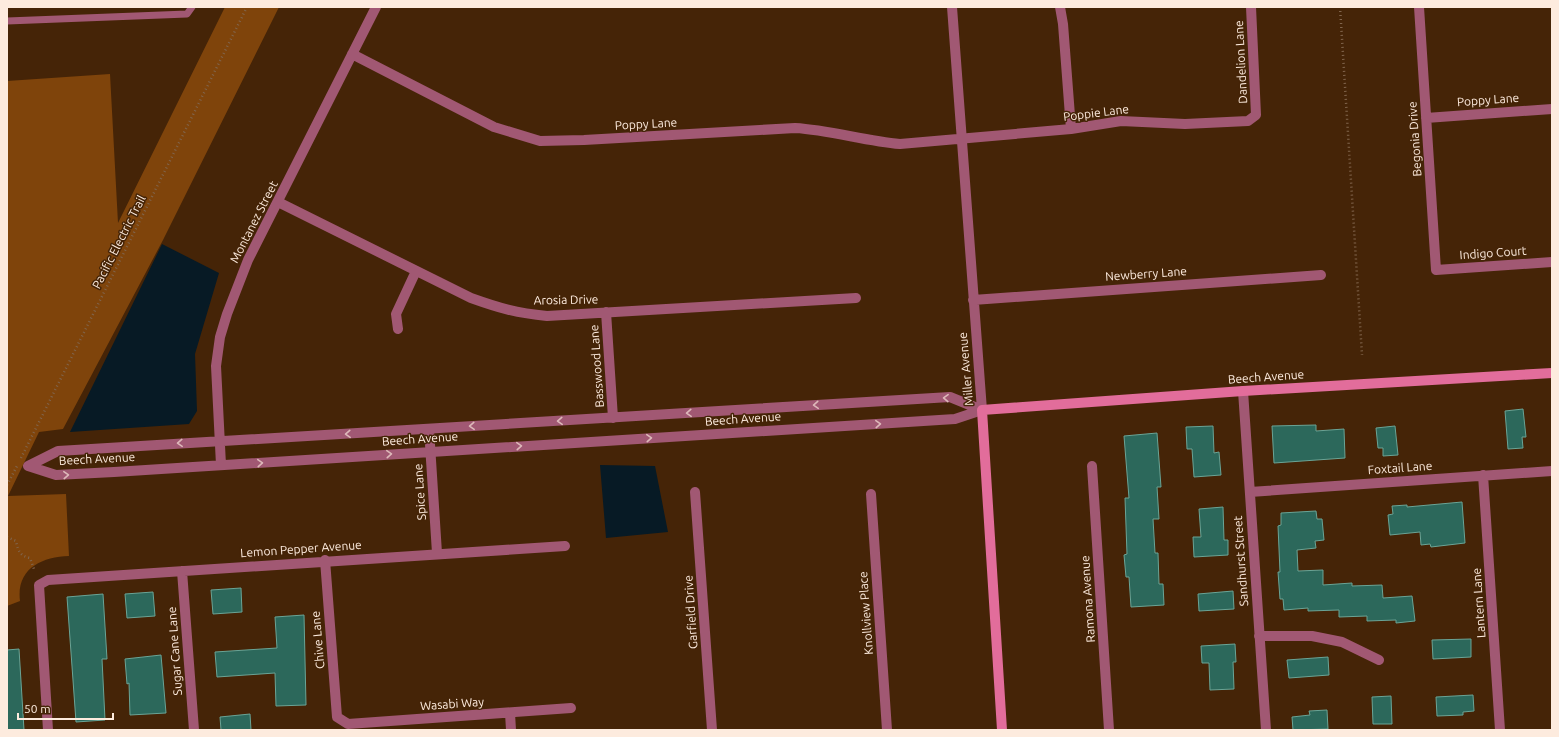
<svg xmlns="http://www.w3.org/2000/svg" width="1559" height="737" viewBox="0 0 1559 737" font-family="Ubuntu,sans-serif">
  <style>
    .green { fill: #7f440b }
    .water { fill: #071a25 }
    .building { fill: #2c685b; stroke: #6aa496 }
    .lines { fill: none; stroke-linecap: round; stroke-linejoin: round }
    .path { stroke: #81654d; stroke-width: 2.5; stroke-dasharray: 1 3; stroke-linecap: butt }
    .lane { stroke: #a15873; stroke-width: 7 }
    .street { stroke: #a15873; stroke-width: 10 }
    .secondary { stroke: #e26d9b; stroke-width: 10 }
    .oneway { stroke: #ddb8b9 }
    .labels { text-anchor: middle; stroke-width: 3; stroke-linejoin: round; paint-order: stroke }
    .street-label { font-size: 12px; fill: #fdebde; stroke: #452407 }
  </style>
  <rect width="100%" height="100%" fill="#452407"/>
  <!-- green -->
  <path class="green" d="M225 7H279L163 240 63 429 39 432 8 496 66 494 69 556C41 557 16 569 20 601L7 606V81L110 74 118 223Z"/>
  <!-- water -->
  <path class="water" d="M162 244 219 273 195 354 197 411 189 424 70 432Z
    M600 465 655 466 668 532 606 538Z"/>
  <!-- building -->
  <path class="building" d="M1523 409 1526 437H1522L1523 448 1508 449 1505 411Z
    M1316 425V431L1344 429 1345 458 1274 463 1272 426Z
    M1213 426 1214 453 1219 452 1221 475 1194 477 1192 449H1187L1186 427Z
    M1395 426 1398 455 1383 456V448H1378L1376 428Z
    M1157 433 1161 487H1157L1159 519H1153L1155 553H1158L1159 584H1163L1164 605 1131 607 1129 577H1126L1124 555 1127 554 1125 498H1129L1124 436Z
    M1462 502 1465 543 1431 547 1430 544 1421 545 1420 532 1390 535 1388 515 1393 514 1392 506 1407 505V507Z
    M1223 507 1224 540H1228V555L1194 557 1193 537H1201L1199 509Z
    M1316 511 1317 519H1322L1324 540 1315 541 1316 548 1297 550 1298 571 1323 570V585L1352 583V586L1382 585 1383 598 1412 596 1415 621 1396 623V620L1367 621V616L1339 617V610L1308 611V608L1284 610 1283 599H1280L1278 572H1280L1278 526 1281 525V513Z
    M241 588 242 612 213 614 211 590Z
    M1233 591 1234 609 1199 611 1198 594Z
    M153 592 155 616 127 618 125 594Z
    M103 594 107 659H102L105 720 76 722 67 597Z
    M304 615 306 705 276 706 275 673 217 677 215 652 277 648 275 617Z
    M1471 639V657L1433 659 1432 640Z
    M1235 644 1236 662H1233L1234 689 1210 690 1209 663H1202L1201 646Z
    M19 649 24 730H7V650Z
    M161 655 166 713 130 715 129 683 127 684 125 659Z
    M1328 657 1329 675 1289 678 1287 660Z
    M1473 695 1474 711 1463 712V715L1437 716 1436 697Z
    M1391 696 1392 724H1373L1372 697Z
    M1327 710 1328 729 1293 730 1292 717 1310 715 1309 711Z
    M250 714 251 730H221L220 717Z"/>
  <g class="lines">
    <!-- path -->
    <path class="path" d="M1340 7 1362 355
      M21 458 247 7
      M7 485 17 466
      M7 537 16 541C18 551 20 556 30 558L34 569"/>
    <!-- lane -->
    <path class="lane" d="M7 21 187 14 192 7"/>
    <!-- street -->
    <path class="street" d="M952 7 982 410
      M1060 7 1063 24 1071 129
      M1419 7 1436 270 1552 262
      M352 54 494 127 540 141 584 140 795 128C830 130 865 141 900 144L1071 129 1121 121 1185 124 1248 121 1256 115 1251 7
      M1426 118 1552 109
      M278 202 471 298C499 308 516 313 547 316L856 298
      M973 300 1321 275
      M606 312 613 418
      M398 329 396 314 416 271
      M1243 391 1266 730
      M429 429 437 553
      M221 465 216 366 220 337 227 314 248 260 376 7
      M28 466 58 451 950 397 982 410
      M28 466 56 475 114 472 955 419 982 410
      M1092 466 1109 730
      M1483 475 1500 730
      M695 492 712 730
      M1250 492 1552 471
      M871 494 887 730
      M325 560 337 717 348 724 571 708
      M182 571 194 730
      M1259 636H1312L1342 642 1379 660
      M510 713 511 730
      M48 730 39 585 48 580 565 546"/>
    <!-- secondary -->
    <path class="secondary" d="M1002 730 982 410 1243 391 1552 373"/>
  </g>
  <!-- one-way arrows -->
  <defs><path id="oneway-chevron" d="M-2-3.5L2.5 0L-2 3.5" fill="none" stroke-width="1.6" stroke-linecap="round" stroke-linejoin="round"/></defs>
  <g class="oneway">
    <use href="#oneway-chevron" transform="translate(946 398) rotate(-178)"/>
    <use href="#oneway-chevron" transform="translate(816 405) rotate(176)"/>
    <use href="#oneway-chevron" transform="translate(689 413) rotate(177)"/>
    <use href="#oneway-chevron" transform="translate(560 421) rotate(177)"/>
    <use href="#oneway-chevron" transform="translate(878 424) rotate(-3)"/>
    <use href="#oneway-chevron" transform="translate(472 426) rotate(177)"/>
    <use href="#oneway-chevron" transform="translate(348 434) rotate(177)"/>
    <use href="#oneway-chevron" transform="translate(649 438) rotate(-4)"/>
    <use href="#oneway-chevron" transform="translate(180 443) rotate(177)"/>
    <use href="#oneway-chevron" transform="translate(519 446) rotate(-4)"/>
    <use href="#oneway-chevron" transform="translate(389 454) rotate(-4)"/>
    <use href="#oneway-chevron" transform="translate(260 463) rotate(-4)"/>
    <use href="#oneway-chevron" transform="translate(66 475) rotate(-3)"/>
  </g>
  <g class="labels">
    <!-- street labels -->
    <g class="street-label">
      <text transform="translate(1241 62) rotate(-93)" y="4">Dandelion Lane</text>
      <text transform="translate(1488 100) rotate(-4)" y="4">Poppy Lane</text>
      <text transform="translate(1096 113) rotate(-7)" y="4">Poppie Lane</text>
      <text transform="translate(646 124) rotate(-3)" y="4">Poppy Lane</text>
      <text transform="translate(1415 139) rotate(-94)" y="4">Begonia Drive</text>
      <text transform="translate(254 222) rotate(-63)" y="4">Montanez Street</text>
      <text transform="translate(119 242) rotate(-63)" y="4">Pacific Electric Trail</text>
      <text transform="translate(1493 253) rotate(-4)" y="4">Indigo Court</text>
      <text transform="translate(1146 274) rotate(-4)" y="4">Newberry Lane</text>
      <text transform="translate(566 300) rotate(-1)" y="4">Arosia Drive</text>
      <text transform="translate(597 366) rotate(-94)" y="4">Basswood Lane</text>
      <text transform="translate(966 369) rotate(-95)" y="4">Miller Avenue</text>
      <text transform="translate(1266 377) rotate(-4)" y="4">Beech Avenue</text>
      <text transform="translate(743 419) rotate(-4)" y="4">Beech Avenue</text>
      <text transform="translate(420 439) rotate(-4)" y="4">Beech Avenue</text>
      <text transform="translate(97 459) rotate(-3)" y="4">Beech Avenue</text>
      <text transform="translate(1400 468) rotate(-4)" y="4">Foxtail Lane</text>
      <text transform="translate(420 492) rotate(-94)" y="4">Spice Lane</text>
      <text transform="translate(301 549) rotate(-4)" y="4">Lemon Pepper Avenue</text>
      <text transform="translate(1241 561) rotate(-94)" y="4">Sandhurst Street</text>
      <text transform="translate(1088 599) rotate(-94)" y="4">Ramona Avenue</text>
      <text transform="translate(1479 603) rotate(-94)" y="4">Lantern Lane</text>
      <text transform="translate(691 612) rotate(-94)" y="4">Garfield Drive</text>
      <text transform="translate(866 613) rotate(-94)" y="4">Knollview Place</text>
      <text transform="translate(318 640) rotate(-95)" y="4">Chive Lane</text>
      <text transform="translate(175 651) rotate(-94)" y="4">Sugar Cane Lane</text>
      <text transform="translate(452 704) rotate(-4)" y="4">Wasabi Way</text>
    </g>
  </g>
  <!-- border -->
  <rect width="1559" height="737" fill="none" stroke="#fdebde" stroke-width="16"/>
  <!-- scale -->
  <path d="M18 713v6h95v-6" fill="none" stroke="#fdebde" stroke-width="2"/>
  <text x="24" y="713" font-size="12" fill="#fdebde" stroke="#452407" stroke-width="3" paint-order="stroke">50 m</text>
</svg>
